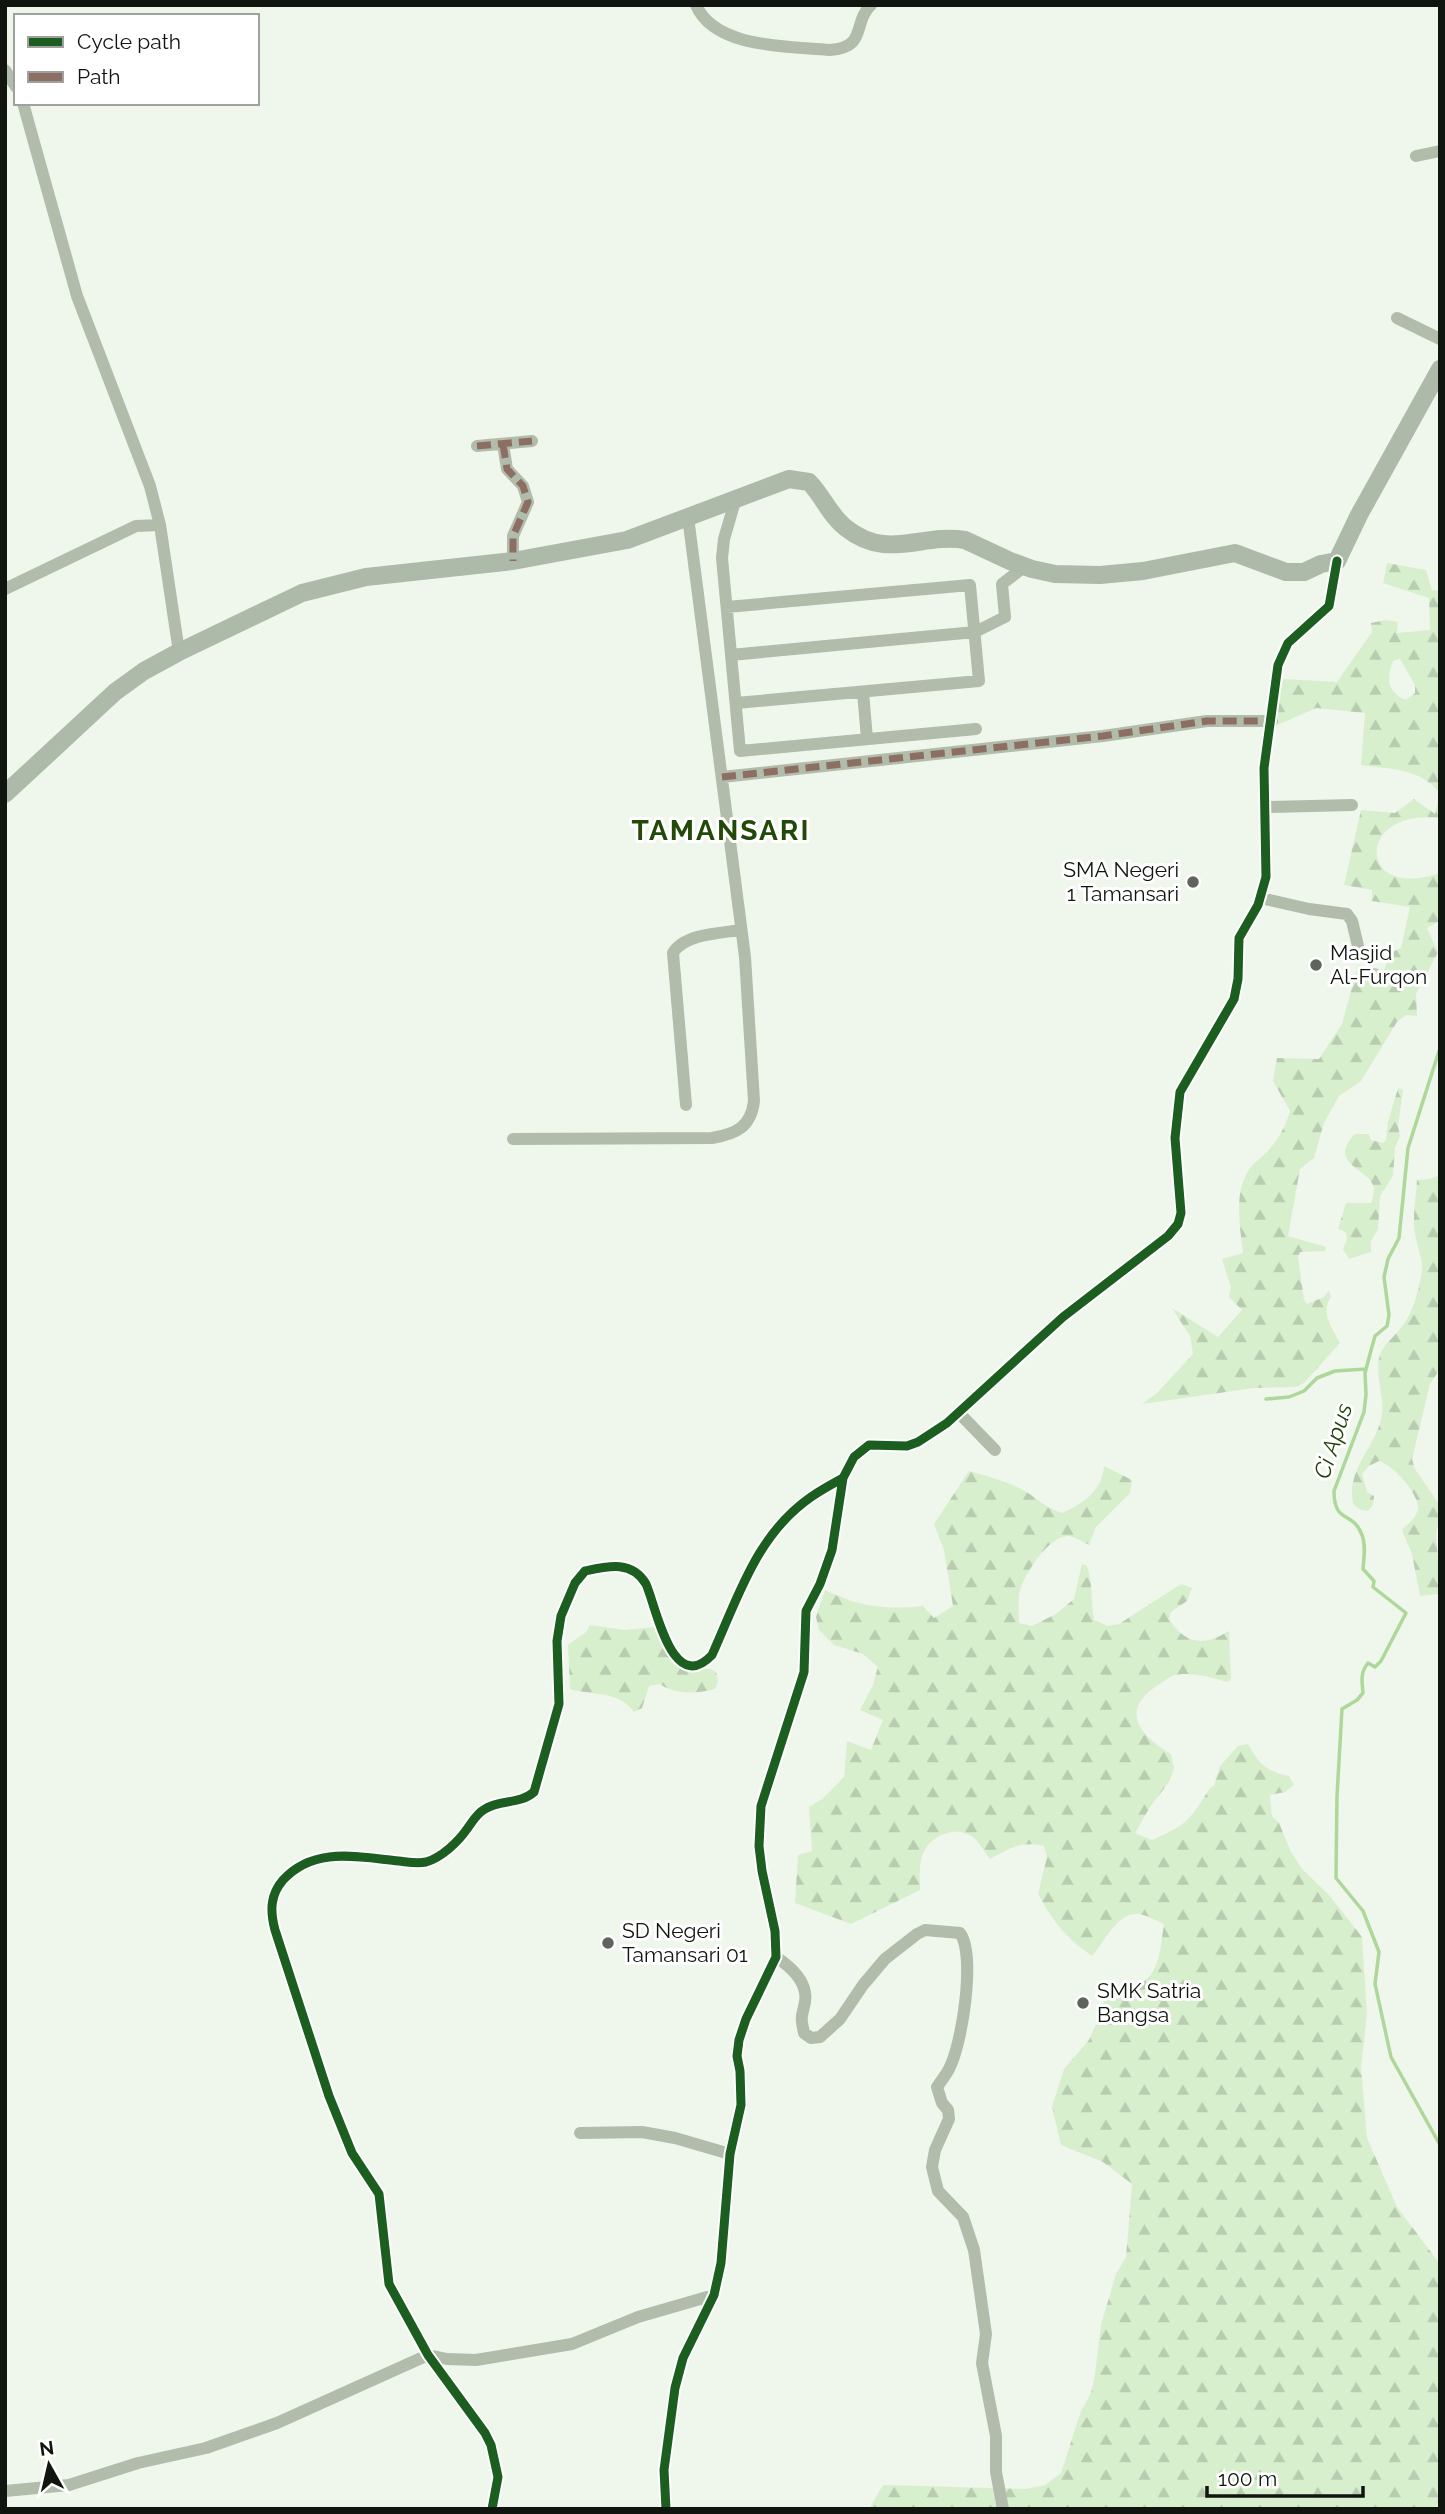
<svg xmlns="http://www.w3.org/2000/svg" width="1445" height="2514" viewBox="0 0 1445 2514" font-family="Raleway,sans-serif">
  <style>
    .forest { fill: url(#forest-firs); fill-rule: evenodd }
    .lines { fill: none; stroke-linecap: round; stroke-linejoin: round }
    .stream { stroke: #aed79a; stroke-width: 3.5 }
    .street { stroke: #b1bcab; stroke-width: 12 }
    .secondary { stroke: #aebaa9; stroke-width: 18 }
    .quiet { stroke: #8d6e63; stroke-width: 7; stroke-dasharray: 14 7; stroke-linecap: butt }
    .cycleway-casing { stroke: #fff; stroke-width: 13 }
    .cycleway { stroke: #1b5e20; stroke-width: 9 }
    .poi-dot { fill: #5f645c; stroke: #fff; stroke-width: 2.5 }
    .labels { text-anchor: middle; stroke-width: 6; stroke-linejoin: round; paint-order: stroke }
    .poi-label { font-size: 21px; fill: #11150f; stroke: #fff; text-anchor: start }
    .water-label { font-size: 23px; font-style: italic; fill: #1f4207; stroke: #fff }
    .district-label { font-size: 28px; font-weight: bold; letter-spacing: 2px; fill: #234909; stroke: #fff }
  </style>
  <defs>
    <pattern id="forest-firs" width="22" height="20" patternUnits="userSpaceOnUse" patternTransform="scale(1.75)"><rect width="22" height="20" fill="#d8efce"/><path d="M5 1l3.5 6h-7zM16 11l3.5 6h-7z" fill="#b8ccb0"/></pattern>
  </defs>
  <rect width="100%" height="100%" fill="#eff6ec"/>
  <!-- forest -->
  <path class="forest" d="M1387 563 1426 570 1432 590 1440 591V793C1418 767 1392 770 1361 765L1365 713 1316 708 1273 727 1283 679 1337 682 1372 632 1371 623 1386 620 1398 622 1397 633 1430 630 1429 598 1383 583ZM1400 659 1415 685V693L1406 700C1387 692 1386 678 1393 661Z
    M1440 794V818C1354 808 1357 902 1440 873V921L1427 928 1438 952 1416 994 1417 1016 1406 1015 1397 1022 1361 1081 1339 1096 1324 1123 1314 1158 1300 1169 1288 1236 1326 1247 1325 1251 1300 1252 1298 1257 1304 1300 1307 1304 1324 1297 1329 1290 1331 1297C1320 1313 1332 1328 1340 1343L1304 1383 1295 1387 1254 1388 1142 1404 1157 1393 1193 1354 1190 1336 1172 1308 1218 1337 1242 1310 1229 1297 1231 1287 1222 1259 1243 1253C1240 1225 1233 1193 1250 1168 1255 1162 1261 1158 1266 1153 1278 1140 1285 1128 1290 1111L1273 1081 1277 1058 1319 1059 1342 1024 1358 965 1384 970 1390 953 1401 948 1410 907 1372 901V890L1344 885 1361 810 1395 813 1414 799 1435 814Z
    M1398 1088 1403 1090 1398 1126 1400 1136 1395 1148 1393 1176 1380 1196 1378 1229 1371 1241V1252L1349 1259 1343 1249 1347 1239 1346 1232 1338 1229 1346 1203H1371C1373 1197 1375 1191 1373 1185 1366 1168 1327 1163 1355 1134H1369L1371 1140 1383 1143 1386 1140 1388 1122Z
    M1440 1175V1369L1430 1384 1412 1459 1415 1469 1439 1504 1440 1516 1436 1533 1440 1591 1439 1594 1420 1596 1412 1554 1402 1530C1408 1524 1418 1517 1418 1507 1418 1493 1393 1465 1379 1461L1369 1466 1362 1474 1367 1492 1374 1496 1373 1505 1368 1511 1361 1510 1353 1504C1346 1470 1374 1449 1381 1419 1387 1396 1371 1372 1382 1350 1386 1343 1394 1337 1399 1330 1412 1316 1418 1294 1421 1276 1425 1260 1417 1249 1415 1234 1412 1217 1416 1197 1417 1180L1430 1179Z
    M1104 1466 1132 1480 1130 1493 1096 1527 1089 1545C1083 1542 1075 1537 1068 1536 1049 1535 1022 1577 1019 1594 1018 1603 1019 1614 1019 1623L1032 1626 1056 1614 1074 1599 1082 1564 1087 1566C1093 1584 1091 1601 1094 1620L1108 1626 1119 1624 1181 1584 1192 1588 1187 1601 1171 1612 1169 1619C1185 1644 1203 1647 1229 1631L1231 1680 1226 1682C1210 1677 1188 1671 1172 1676 1167 1678 1162 1683 1158 1685 1119 1710 1139 1735 1171 1754L1174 1768 1169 1782 1150 1807 1135 1833 1152 1840C1187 1825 1190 1820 1210 1788L1214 1786 1220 1766 1238 1746 1248 1744C1260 1765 1266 1771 1289 1776L1294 1785 1285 1792 1270 1795 1272 1816 1279 1823 1291 1852 1302 1869 1329 1895 1362 1937 1367 2014 1361 2067 1367 2138 1397 2207 1440 2264V2509H869L883 2485 1026 2489 1045 2485 1061 2473 1081 2411 1091 2393 1095 2374 1101 2325 1116 2274 1126 2257 1132 2184 1103 2162 1061 2145 1052 2107 1064 2069 1089 2040 1097 2022 1106 1994C1158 1984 1157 1972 1164 1924 1156 1921 1146 1914 1137 1914 1117 1913 1103 1944 1092 1956 1064 1936 1055 1924 1038 1894L1047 1857 1044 1846C1019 1841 1011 1848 990 1859 985 1853 979 1842 973 1837 967 1832 958 1831 951 1832 919 1840 919 1862 920 1890L851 1924 795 1903 798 1855 812 1851 809 1807 822 1799 844 1777 847 1741 871 1750 883 1720 860 1710 873 1685 878 1667 863 1654 834 1645 819 1630 816 1617 825 1590C860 1607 884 1610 923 1606L934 1618 953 1606 944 1550 934 1524 969 1471C987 1476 1006 1481 1023 1490 1037 1498 1046 1508 1062 1513 1084 1503 1102 1491 1104 1466Z
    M590 1625 625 1630 655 1627 688 1668 711 1669 716 1672 718 1681 715 1689C697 1694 675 1695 660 1684L649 1686 642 1708 634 1712C618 1690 593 1696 570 1689L568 1645 586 1632Z"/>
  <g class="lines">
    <!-- stream -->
    <path class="stream" d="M1440 1048 1408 1148 1399 1238 1388 1259 1384 1277 1389 1315 1387 1326 1375 1336 1370 1354 1365 1373 1366 1394 1364 1412 1334 1491C1334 1525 1353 1510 1362 1535 1366 1545 1364 1558 1363 1569L1374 1581 1373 1587 1406 1613 1381 1661 1375 1667 1368 1663C1360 1673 1362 1681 1363 1693L1357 1700 1342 1709 1337 1796 1336 1878 1363 1911 1379 1952 1375 1984 1391 2057 1440 2145
      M1266 1399 1289 1397 1304 1391 1317 1378 1335 1371 1366 1369"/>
    <!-- street -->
    <path class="street" d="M696 5C715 49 789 46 830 50 868 47 852 23 871 5
      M5 70 16 87
      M23 103 77 296 150 486 160 525 179 652
      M1416 156 1440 151
      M1397 318 1440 339
      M503 444 507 469 523 486 528 502 513 536V561
      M477 446 532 441
      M736 498 724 539 722 558 740 751 976 729
      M5 589 136 526 160 525
      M727 607 970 585 979 681 736 703
      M731 655 975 632 1005 617 1002 584 1024 567
      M863 692 867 739
      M722 777 1103 736 1207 721H1272
      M1265 807 1352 805
      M1261 898 1309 909 1347 914 1352 921 1358 946
      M686 1105 673 953C684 934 721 933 741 930
      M513 1139 712 1138C736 1134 751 1127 754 1101L745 957 688 517
      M958 1412 995 1450
      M776 1957C788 1965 803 1977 805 1993 807 2001 803 2008 802 2016 801 2021 803 2028 804 2033L811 2038 820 2037 840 2019 863 1985 885 1959 917 1934 925 1930 960 1933C976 1955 962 2045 949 2069 946 2075 941 2081 937 2087L942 2103 948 2110 949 2119 935 2150 932 2167 938 2191 963 2217 974 2250 986 2334 982 2363 996 2436V2472L1003 2509
      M580 2133 642 2132 675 2138 730 2154
      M5 2491 69 2485 138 2463 206 2448 277 2423 428 2355 447 2359 476 2360 572 2344 638 2317 714 2295
      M492 2509 498 2477 491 2445 485 2433 428 2355 389 2284 379 2194 352 2153 329 2096 275 1930C270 1911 270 1895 283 1880 314 1846 358 1857 399 1861 408 1862 417 1864 426 1862 441 1858 458 1842 467 1829 472 1822 477 1813 485 1809 500 1799 519 1805 534 1792L559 1704 557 1641 561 1616 575 1583 585 1571C608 1566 632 1560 646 1584 656 1606 672 1697 712 1655 738 1598 756 1535 811 1497 821 1490 832 1484 843 1478
      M666 2509 664 2470 675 2388 683 2358 714 2295 721 2263 730 2154 741 2105 740 2071 737 2056 739 2040 746 2019 776 1957 775 1931 762 1871 759 1846 761 1806 804 1672 806 1611 820 1584 832 1550 843 1478 854 1457 869 1445 907 1446 918 1442 947 1423 1063 1317 1168 1236 1178 1224 1181 1213 1175 1138 1180 1092 1234 999 1238 979 1239 938 1258 905 1266 877 1264 768 1278 665 1288 643 1329 606 1337 561"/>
    <!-- secondary -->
    <path class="secondary" d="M5 794 115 692 144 671 179 652 302 593 366 577 513 561 627 540 789 479 809 482C823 496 830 516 846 528 887 561 921 533 965 540L1010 561 1032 569 1055 574 1100 575 1143 571 1235 553 1286 572H1304L1321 564 1337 561 1359 515 1440 369"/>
    <!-- quiet -->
    <path class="quiet" d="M503 444 507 469 523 486 528 502 513 536V561
      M477 446 532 441
      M722 777 1103 736 1207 721H1272"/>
    <defs>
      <path id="cycleway" d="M492 2509 498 2477 491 2445 485 2433 428 2355 389 2284 379 2194 352 2153 329 2096 275 1930C270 1911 270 1895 283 1880 314 1846 358 1857 399 1861 408 1862 417 1864 426 1862 441 1858 458 1842 467 1829 472 1822 477 1813 485 1809 500 1799 519 1805 534 1792L559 1704 557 1641 561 1616 575 1583 585 1571C608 1566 632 1560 646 1584 656 1606 672 1697 712 1655 738 1598 756 1535 811 1497 821 1490 832 1484 843 1478
        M666 2509 664 2470 675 2388 683 2358 714 2295 721 2263 730 2154 741 2105 740 2071 737 2056 739 2040 746 2019 776 1957 775 1931 762 1871 759 1846 761 1806 804 1672 806 1611 820 1584 832 1550 843 1478 854 1457 869 1445 907 1446 918 1442 947 1423 1063 1317 1168 1236 1178 1224 1181 1213 1175 1138 1180 1092 1234 999 1238 979 1239 938 1258 905 1266 877 1264 768 1278 665 1288 643 1329 606 1337 561"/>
    </defs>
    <!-- cycleway casing -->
    <use href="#cycleway" class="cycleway-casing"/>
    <!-- cycleway -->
    <use href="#cycleway" class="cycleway"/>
  </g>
  <!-- markers -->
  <g class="poi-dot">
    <circle cx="1193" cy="882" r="7"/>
    <circle cx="1316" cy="965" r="7"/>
    <circle cx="608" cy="1943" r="7"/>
    <circle cx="1083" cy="2003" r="7"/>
  </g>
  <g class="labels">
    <!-- poi labels -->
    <g class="poi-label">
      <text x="1179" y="877" text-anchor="end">SMA Negeri<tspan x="1179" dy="24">1 Tamansari</tspan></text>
      <text x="1330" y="960">Masjid<tspan x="1330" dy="24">Al-Furqon</tspan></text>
      <text x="622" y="1938">SD Negeri<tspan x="622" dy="24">Tamansari 01</tspan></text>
      <text x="1097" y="1998">SMK Satria<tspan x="1097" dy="24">Bangsa</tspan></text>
    </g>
    <!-- water labels -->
    <g class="water-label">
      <text transform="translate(1333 1441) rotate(-72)" y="8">Ci Apus</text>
    </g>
    <!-- district labels -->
    <g class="district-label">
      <text x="721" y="840">TAMANSARI</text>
    </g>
  </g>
  <!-- border -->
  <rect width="1445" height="2514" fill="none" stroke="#11150f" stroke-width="14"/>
  <!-- legend -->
  <rect x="14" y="14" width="245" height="91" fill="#ffffff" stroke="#a0a19f" stroke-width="2"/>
  <rect x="28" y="37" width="35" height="10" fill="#1b5e20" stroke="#a0a19f" stroke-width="2"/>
  <text x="77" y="49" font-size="21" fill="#11150f">Cycle path</text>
  <rect x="28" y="72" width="35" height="10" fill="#8d6e63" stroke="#a0a19f" stroke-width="2"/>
  <text x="77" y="84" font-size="21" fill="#11150f">Path</text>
  <!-- north arrow -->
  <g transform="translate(49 2465) rotate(352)" stroke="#ffffff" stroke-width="5" paint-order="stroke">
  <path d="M0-5L12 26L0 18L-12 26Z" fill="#11150f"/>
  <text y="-10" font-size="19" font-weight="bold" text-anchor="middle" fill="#11150f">N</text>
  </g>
  <!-- scale -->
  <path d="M1207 2486v10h156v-10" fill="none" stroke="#11150f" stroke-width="3.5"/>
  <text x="1218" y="2486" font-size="21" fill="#11150f" stroke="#ffffff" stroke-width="5" paint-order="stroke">100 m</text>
</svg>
